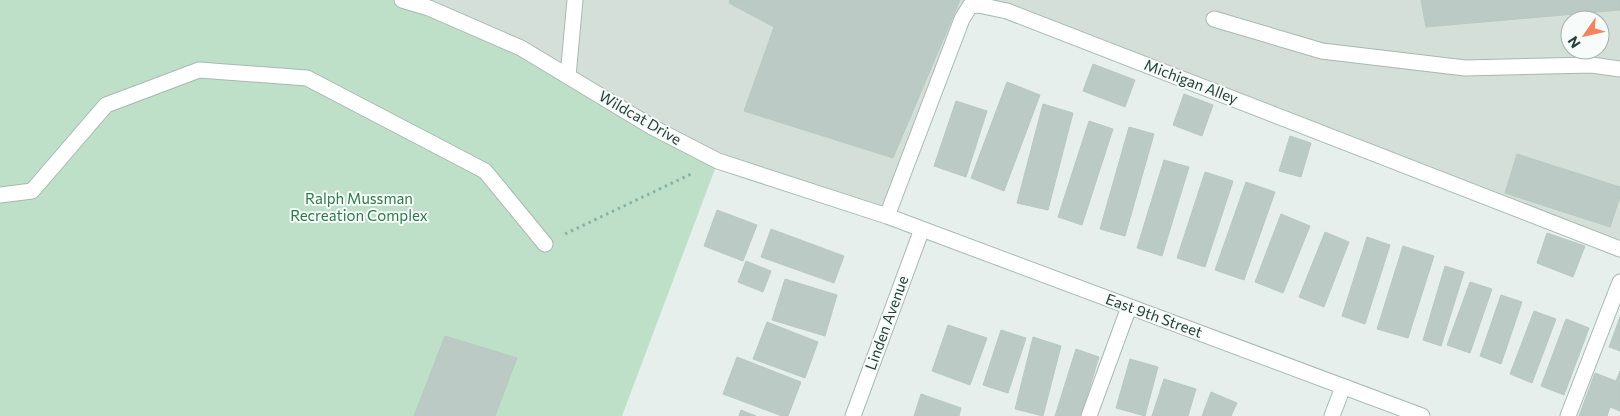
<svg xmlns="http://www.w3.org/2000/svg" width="1620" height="416" viewBox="0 0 1620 416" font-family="Commissioner,sans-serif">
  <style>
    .built { fill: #d4dfda; fill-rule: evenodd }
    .green { fill: #bfe0c8 }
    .building { fill: #bbcac4; stroke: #b8c9c2 }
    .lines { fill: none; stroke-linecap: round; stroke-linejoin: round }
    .minor-casing { stroke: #a8b8b2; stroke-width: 17 }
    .path { stroke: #86b3a5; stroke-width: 3; stroke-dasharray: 2.5 4; stroke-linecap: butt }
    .minor { stroke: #fff; stroke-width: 15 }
    .labels { text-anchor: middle; stroke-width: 4; stroke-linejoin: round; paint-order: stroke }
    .street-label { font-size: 15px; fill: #24423a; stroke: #f7fbf9 }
    .park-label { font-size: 15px; fill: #2d7a4b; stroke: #f7fbf9 }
  </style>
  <rect width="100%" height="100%" fill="#e6efeb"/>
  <!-- built -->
  <path class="built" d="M402 0H1620V249L1007 11 970 6 887 216 718 161ZM1570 20H1600V50H1570Z"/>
  <!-- green -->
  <path class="green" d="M0 0H402L521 48 718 161 622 416H0Z"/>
  <!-- building -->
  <path class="building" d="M730 0H960L893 158 744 111 774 27 729 3Z
    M1421 0H1620V10L1426 27Z
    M1093 64 1135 80 1125 107 1083 91Z
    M1007 82 1040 95 1004 191 971 178Z
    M1184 94 1213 105 1202 136 1173 125Z
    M956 101 987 111 966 177 934 166Z
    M1043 104 1073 113 1048 210 1017 203Z
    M1089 121 1113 129 1082 225 1058 217Z
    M1129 127 1154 134 1125 236 1100 229Z
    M1290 136 1311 143 1301 177 1279 171Z
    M1517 154 1620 187V197L1610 227 1505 193Z
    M1164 160 1189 167 1162 256 1137 248Z
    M1205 172 1233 181 1205 267 1177 258Z
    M1246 182 1275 192 1244 280 1215 270Z
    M717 210 757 225 743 261 704 246Z
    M1281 214 1310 226 1283 293 1255 282Z
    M771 229 844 256 834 283 761 257Z
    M1325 232 1349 242 1324 307 1299 297Z
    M1547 233 1585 246 1573 277 1537 263Z
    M1367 237 1390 245 1365 324 1342 316Z
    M1403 246 1434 256 1408 338 1377 329Z
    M746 261 771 271 763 292 738 282Z
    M1445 266 1464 272 1441 346 1423 340Z
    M785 279 837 295 825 336 772 320Z
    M1470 282 1492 289 1470 353 1447 345Z
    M1501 295 1522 302 1501 364 1480 356Z
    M1534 311 1556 319 1532 383 1510 374Z
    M1620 317V351L1609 347Z
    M1566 319 1589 328 1564 395 1541 386Z
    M767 322 818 342 805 378 753 359Z
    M948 325 987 338 970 385 932 371Z
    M1001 330 1026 338 1008 393 983 385Z
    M445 336 517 358 495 416H414Z
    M1033 337 1061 346 1043 416 1015 409Z
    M1076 349 1099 357 1081 416H1055Z
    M737 357 801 382 788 416H782L723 394Z
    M1130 359 1158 367 1145 416 1116 408Z
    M1620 371V411L1610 407 1607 416H1579L1595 373 1616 381Z
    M1164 379 1196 389 1188 416H1152Z
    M1211 392 1237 403 1231 416H1202Z
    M921 394 961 408 959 416H914Z
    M741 410 756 416H739Z"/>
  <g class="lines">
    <defs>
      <path id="minor" d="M402 0 429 8 521 48 652 127 718 161 887 216 1422 416
        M1214 19 1322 51 1465 68 1592 65 1620 69
        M568 76 575 0
        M0 195 32 191 106 105 199 70 307 78 485 171 545 244
        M887 216 962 19 970 6 978 5 1007 11 1620 249
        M853 416 922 229
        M1089 416 1129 307
        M1332 416 1343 387H1345
        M1568 416 1620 282"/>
    </defs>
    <!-- minor casing -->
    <use href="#minor" class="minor-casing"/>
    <!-- path -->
    <path class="path" d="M565 234 691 174"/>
    <!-- minor -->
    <use href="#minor" class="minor"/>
  </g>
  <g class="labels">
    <!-- street labels -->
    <g class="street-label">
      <text transform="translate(1191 82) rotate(21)" y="5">Michigan Alley</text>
      <text transform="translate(640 118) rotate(30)" y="5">Wildcat Drive</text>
      <text transform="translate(1154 316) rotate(20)" y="5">East 9th Street</text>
      <text transform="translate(887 323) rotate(-70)" y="5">Linden Avenue</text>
    </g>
    <!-- park labels -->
    <g class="park-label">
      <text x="359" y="204">Ralph Mussman<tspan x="359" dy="17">Recreation Complex</tspan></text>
    </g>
  </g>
  <!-- north arrow -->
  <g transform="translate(1585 35) rotate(236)"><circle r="24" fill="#f7fbf9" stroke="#a3b1ad"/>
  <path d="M0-4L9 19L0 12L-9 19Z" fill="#f4845f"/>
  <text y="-8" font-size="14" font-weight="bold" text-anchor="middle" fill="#24423a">N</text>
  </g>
</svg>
